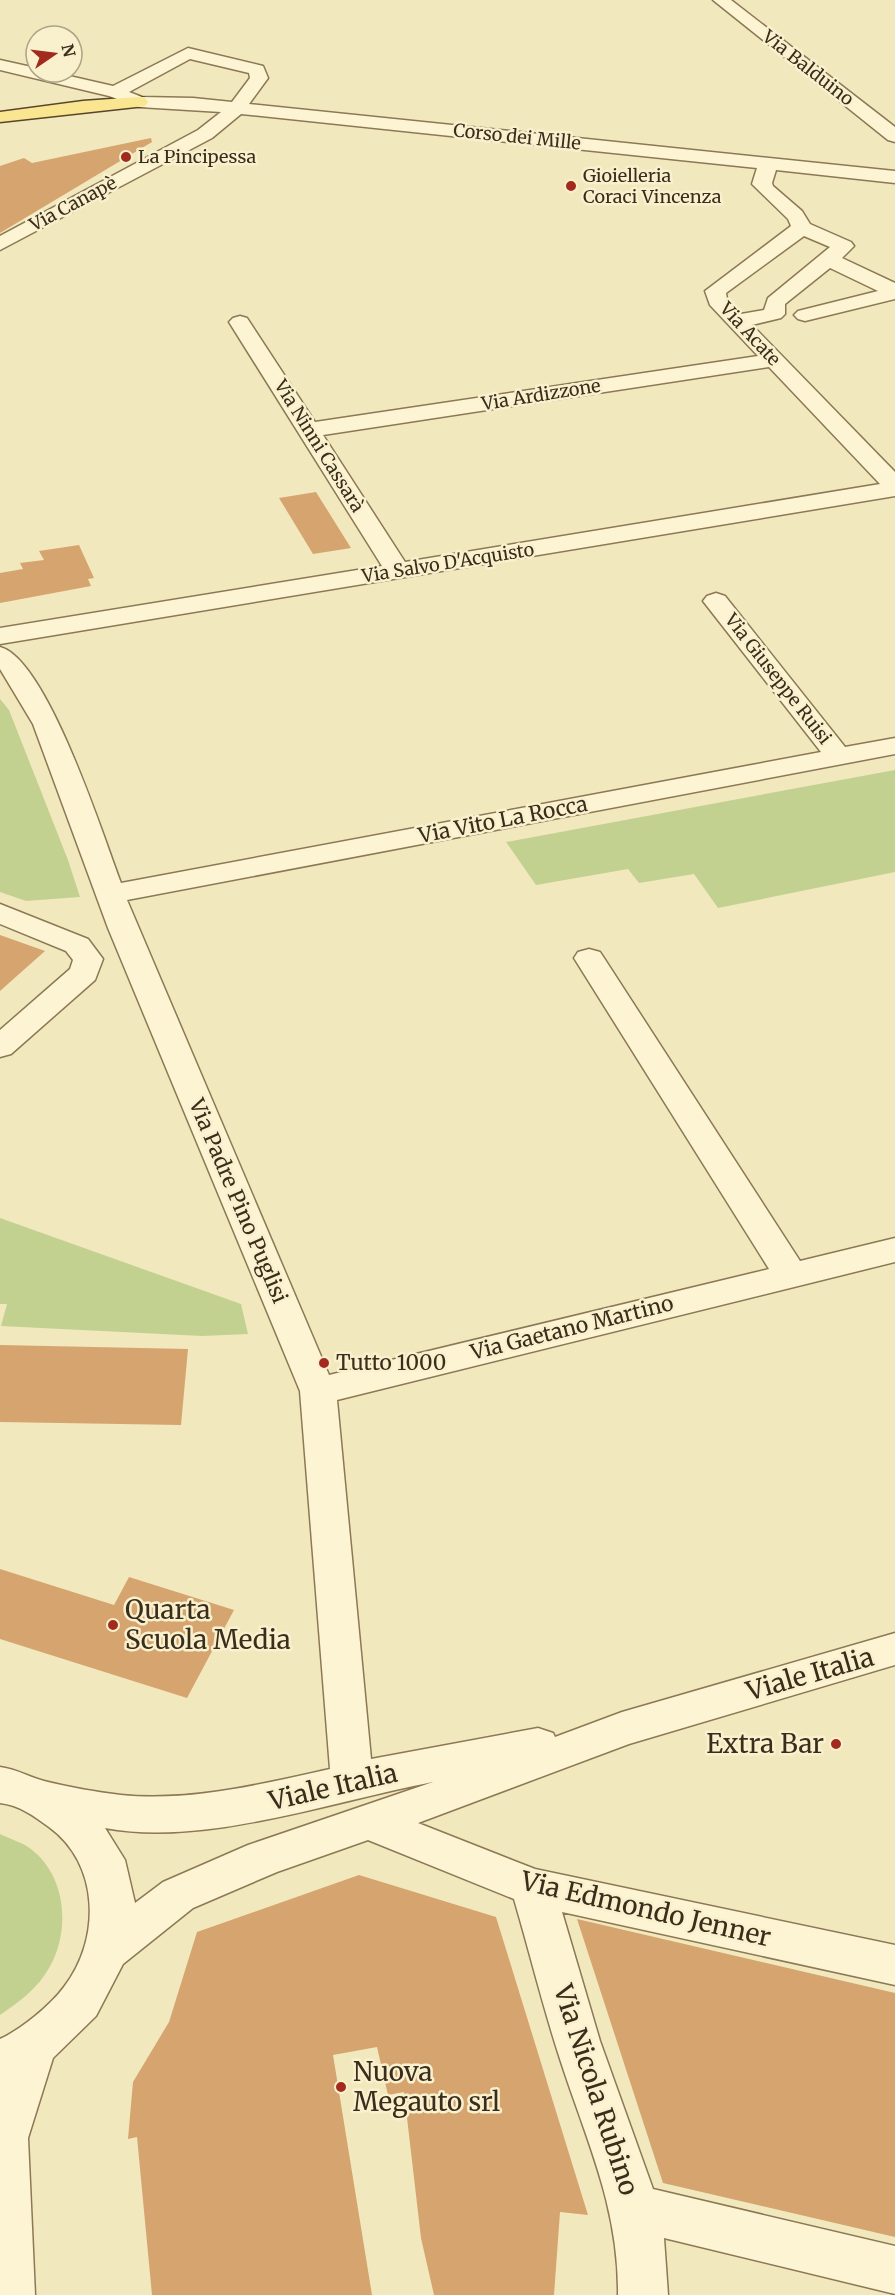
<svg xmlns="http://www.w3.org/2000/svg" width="895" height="2295" viewBox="0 0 895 2295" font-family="Merriweather,serif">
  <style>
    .green { fill: #c3d190 }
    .building { fill: #d5a46f }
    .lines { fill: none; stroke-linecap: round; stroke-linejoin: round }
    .minor-casing { stroke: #8c7854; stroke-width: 3 }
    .major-casing { stroke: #594529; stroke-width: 3 }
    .minor { fill: #fcf4d2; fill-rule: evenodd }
    .major { fill: #fae591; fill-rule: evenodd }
    .poi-dot { fill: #a22b1e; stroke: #f9f1ce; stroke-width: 2 }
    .labels { text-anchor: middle; stroke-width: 5; stroke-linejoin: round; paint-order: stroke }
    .far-street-label { font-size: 18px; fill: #3a2d1b; stroke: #f9f1ce }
    .far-poi-label { font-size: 18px; fill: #3a2d1b; stroke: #f9f1ce; text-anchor: start }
    .street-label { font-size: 21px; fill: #3a2d1b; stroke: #f9f1ce }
    .poi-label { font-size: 21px; fill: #3a2d1b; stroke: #f9f1ce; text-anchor: start }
    .near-poi-label { font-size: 26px; fill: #3a2d1b; stroke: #f9f1ce; text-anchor: start }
    .near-street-label { font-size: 26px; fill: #3a2d1b; stroke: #f9f1ce }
  </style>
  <rect width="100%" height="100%" fill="#f2e8bd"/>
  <!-- green -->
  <path class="green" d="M0 699 9 710 68 860 80 897 26 901 0 892Z
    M895 770V872L718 908 694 874 639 883 628 869 536 885 506 842Z
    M0 1218 241 1304 248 1334 202 1336 1 1326 7 1304H0Z
    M0 1834C8 1838 17 1841 25 1845 66 1870 72 1929 49 1968 38 1988 19 2002 0 2015Z"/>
  <!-- building -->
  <path class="building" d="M151 138 152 142 0 233V166L24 158 32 163Z
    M316 492 351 548 313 554 279 498Z
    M79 545 94 578 88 579 91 586 0 603V573L23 569 20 563 44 560 39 551Z
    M0 935 45 951 0 991Z
    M0 1345 188 1349 181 1425 0 1422Z
    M0 1569 114 1605 129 1577 234 1610 187 1698 0 1639Z
    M359 1875 496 1917 588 2215 560 2212 554 2295H434L421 2238 404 2092 388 2095 377 2047 333 2055 372 2295H152L137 2137 128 2139 133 2082 169 2022 197 1932Z
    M577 1919 895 1993V2237L663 2183Z"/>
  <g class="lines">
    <defs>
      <path id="minor" d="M713 0H731L895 127V142L888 140Z
        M188 48 263 66 268 78 249 104 895 171V183L776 170 772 183 773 186 802 211 810 224 851 242 854 246 842 258 895 283V299L805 321 798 319 794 315 798 311 878 291 830 268 785 304V314L781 318 752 325 895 472V496L0 644V628L382 566 229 322 233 318 240 316 247 318 315 422 758 356 710 305 705 291 791 226 788 219 752 184 757 168 241 114 212 138 0 250V236L198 130 221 112 139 107 109 96 0 70V60L36 68V72H52L113 86ZM190 59 249 73 250 78 232 102 193 98 142 97 129 92ZM804 236 830 247 768 298 764 310 741 314 727 299 726 293ZM769 367 880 484 405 562 323 435Z
        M716 593 725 596 845 747 895 738V754L127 900 329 1375 769 1269 574 958 578 952 589 949 600 952 604 958 800 1261 895 1238V1262L337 1400 371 1759 538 1728 553 1733 555 1737 622 1712 895 1633V1665L629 1744 418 1823 535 1869 895 1945V1985L562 1912 600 2041 653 2189 895 2246V2294L664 2238 668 2295H618C619 2208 587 2142 561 2062 543 2008 530 1953 514 1899L368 1840 277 1872 193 1908 123 1964 96 2016 53 2058 28 2138 35 2295H0V2039C20 2030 50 2006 64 1987 101 1939 100 1864 49 1827 34 1816 19 1805 0 1803V1767C16 1769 29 1777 44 1781 68 1787 96 1792 121 1795 191 1802 262 1784 330 1769L300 1391 108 928 33 724 0 669V647C47 659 103 836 121 883L821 752 703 601 707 596ZM433 1782 248 1845 163 1882 135 1903 125 1860 105 1828C204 1847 333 1801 433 1782Z
        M0 904 88 939 103 959 95 980 11 1054 0 1057V1030L70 969 73 960 66 951 0 924Z"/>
      <path id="major" d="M139 97 145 98 148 102 145 106 0 122V112L83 101Z"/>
    </defs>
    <!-- minor casing -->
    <use href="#minor" class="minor-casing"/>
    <!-- major casing -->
    <use href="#major" class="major-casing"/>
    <!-- minor -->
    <use href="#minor" class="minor"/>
    <!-- major -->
    <use href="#major" class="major"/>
  </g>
  <!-- markers -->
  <g class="poi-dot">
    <circle cx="126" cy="157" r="6"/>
    <circle cx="571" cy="186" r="6"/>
    <circle cx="324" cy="1363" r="6"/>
    <circle cx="113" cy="1625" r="6"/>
    <circle cx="836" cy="1744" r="6"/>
    <circle cx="341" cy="2087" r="6"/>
  </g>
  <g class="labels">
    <!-- far-street labels -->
    <g class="far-street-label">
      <text transform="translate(808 68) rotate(38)" y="6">Via Balduino</text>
      <text transform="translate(517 137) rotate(6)" y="6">Corso dei Mille</text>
      <text transform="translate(73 204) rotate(-28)" y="6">Via Canapè</text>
      <text transform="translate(750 334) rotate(47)" y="6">Via Acate</text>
      <text transform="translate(541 395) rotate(-9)" y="6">Via Ardizzone</text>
      <text transform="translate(319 446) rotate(58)" y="6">Via Ninni Cassarà</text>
      <text transform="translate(448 563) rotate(-9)" y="6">Via Salvo D'Acquisto</text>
      <text transform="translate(778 679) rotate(52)" y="6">Via Giuseppe Ruisi</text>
    </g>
    <!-- far-poi labels -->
    <g class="far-poi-label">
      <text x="138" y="163">La Pincipessa</text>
      <text x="583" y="182">Gioielleria<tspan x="583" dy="21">Coraci Vincenza</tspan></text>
    </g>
    <!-- street labels -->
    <g class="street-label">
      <text transform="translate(503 820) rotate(-11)" y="7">Via Vito La Rocca</text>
      <text transform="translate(238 1201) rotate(67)" y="7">Via Padre Pino Puglisi</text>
      <text transform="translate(572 1328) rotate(-14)" y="7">Via Gaetano Martino</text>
    </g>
    <!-- poi labels -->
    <g class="poi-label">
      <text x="336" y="1370">Tutto 1000</text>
    </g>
    <!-- near-poi labels -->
    <g class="near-poi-label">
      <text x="125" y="1619">Quarta<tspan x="125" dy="30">Scuola Media</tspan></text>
      <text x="824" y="1753" text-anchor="end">Extra Bar</text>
      <text x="353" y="2081">Nuova<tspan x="353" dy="30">Megauto srl</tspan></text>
    </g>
    <!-- near-street labels -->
    <g class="near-street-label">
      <text transform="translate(810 1674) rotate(-16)" y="9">Viale Italia</text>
      <text transform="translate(333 1787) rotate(-13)" y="9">Viale Italia</text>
      <text transform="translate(646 1909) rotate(13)" y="9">Via Edmondo Jenner</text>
      <text transform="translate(596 2090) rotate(72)" y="9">Via Nicola Rubino</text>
    </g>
  </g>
  <!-- north arrow -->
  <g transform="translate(54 54) rotate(76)"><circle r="28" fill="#f9f1ce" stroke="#ada386" stroke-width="1.5"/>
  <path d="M0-4.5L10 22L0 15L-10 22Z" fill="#a22b1e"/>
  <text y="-9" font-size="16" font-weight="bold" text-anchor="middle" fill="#3a2d1b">N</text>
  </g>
</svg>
